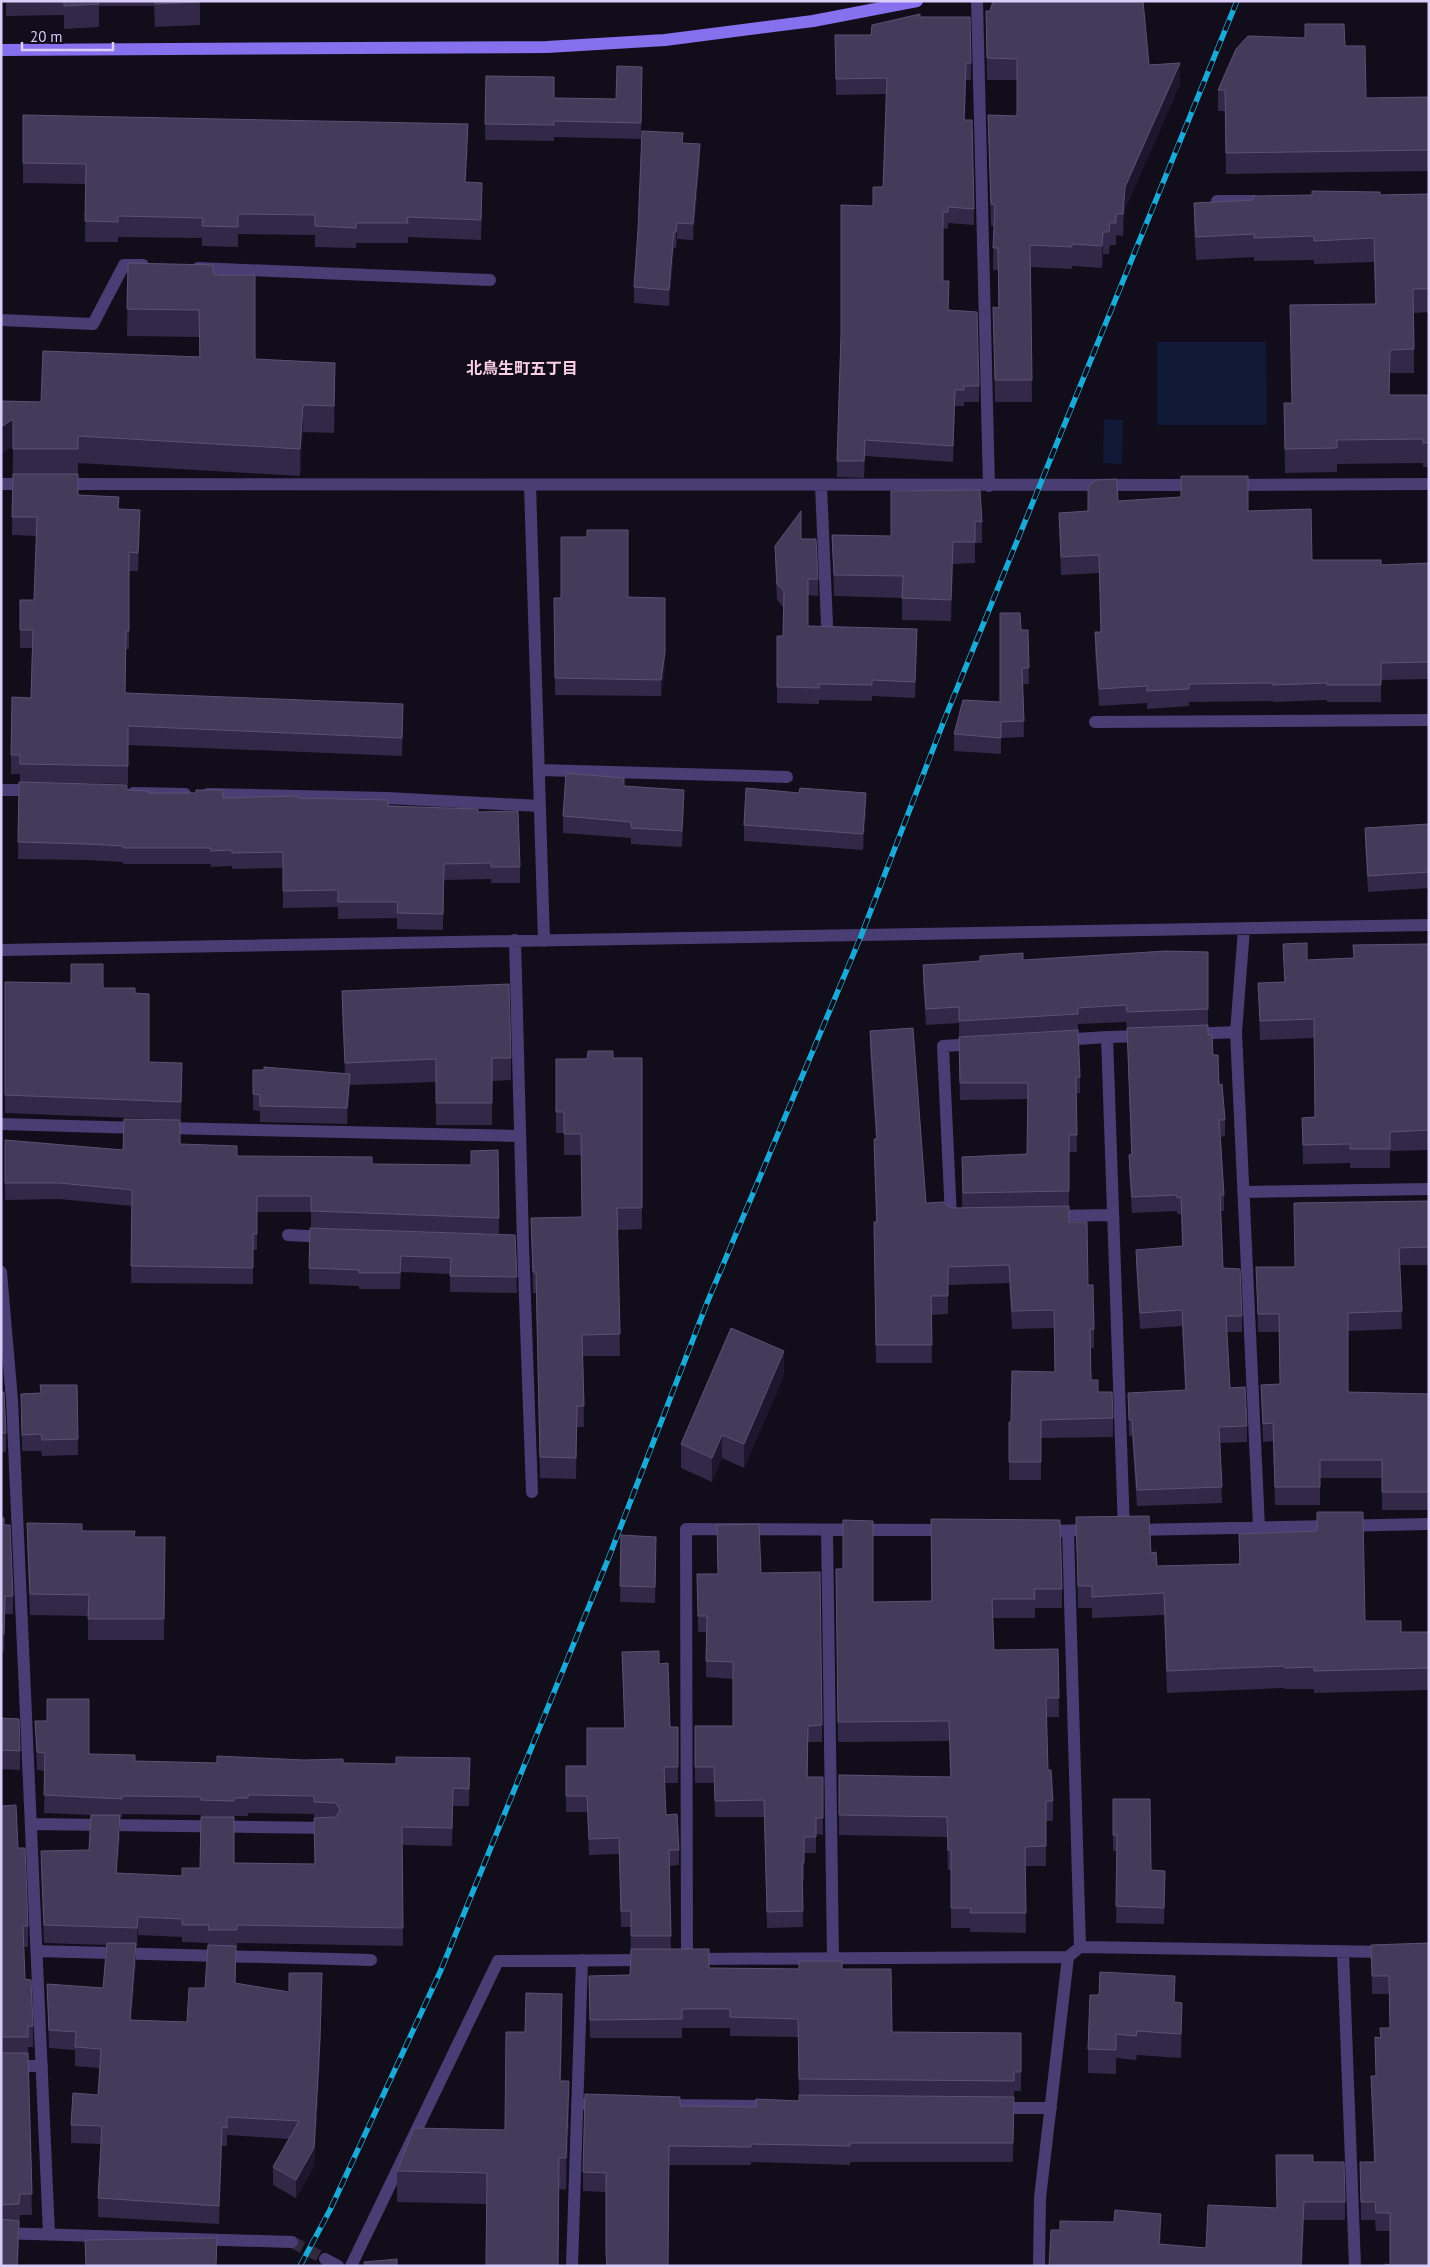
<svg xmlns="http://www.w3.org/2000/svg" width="1430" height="2267" viewBox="0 0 1430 2267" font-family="'PT Sans','Noto Sans JP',sans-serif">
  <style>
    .water { fill: #101937 }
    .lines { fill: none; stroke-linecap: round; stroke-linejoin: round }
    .street-tunnel { stroke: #302a3c; stroke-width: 12; stroke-dasharray: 12 6; stroke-linecap: butt }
    .street { stroke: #483e74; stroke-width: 12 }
    .secondary { stroke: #8570ed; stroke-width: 12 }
    .rail-casing { stroke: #1baad7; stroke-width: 5.5 }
    .rail { stroke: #120d1b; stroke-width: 4; stroke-dasharray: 11; stroke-linecap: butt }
    .wall { fill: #332847; fill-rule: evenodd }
    .shaded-wall { fill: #1e162e }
    .building { fill: #443a5a; stroke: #5c5173 }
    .labels { text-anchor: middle; stroke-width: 5; stroke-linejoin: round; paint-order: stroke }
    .neighbourhood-label { font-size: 16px; font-weight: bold; fill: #f9cfe4; stroke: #120d1b }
  </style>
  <rect width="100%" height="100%" fill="#120d1b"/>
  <!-- water -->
  <path class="water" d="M1157 342H1266L1267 425H1157Z
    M1104 419 1123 420 1122 464 1103 463Z"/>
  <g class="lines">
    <!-- street-tunnel -->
    <path class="street-tunnel" d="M292 2242 325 2259"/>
    <!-- street -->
    <path class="street" d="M977 1 989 486
      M1217 201H1254
      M198 268 490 280
      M1 320 93 324 124 265H143
      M1 484H29
      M61 484 1196 485
      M530 485 544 941
      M1231 485 1429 484
      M821 486 827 624
      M1095 722 1429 720
      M539 770 787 777
      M1 790H35
      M133 793 185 794
      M208 794 387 798 540 806
      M515 940 523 1243 532 1492
      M1 950 1429 925
      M1236 1032 1244 929
      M1192 1034 1236 1032 1259 1527
      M1062 1040 1107 1037
      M1 1124 140 1128
      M165 1128 520 1136
      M1243 1192 1429 1189
      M1052 1216 1113 1215
      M957 1218H951L943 1046 975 1044
      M288 1235 325 1237
      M1 1272 12 1400 49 2234
      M827 1530 833 1958
      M1124 1530 1107 1037 1144 1036
      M1134 1530 1429 1524
      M1044 1531 1094 1530
      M1068 1531 1080 1947
      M31 1824 330 1828
      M37 1951 371 1960
      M1343 1952 1355 2266
      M687 1959 686 1529 946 1530
      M692 1959 1068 1957 1080 1947 1388 1952
      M1 2066H42
      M577 2104H601
      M663 2105 773 2106
      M998 2108H1051
      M1 2233 292 2242
      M325 2259 338 2266
      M351 2266 498 1961 647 1960
      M572 2266 582 1960
      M1039 2266 1040 2198 1068 1957"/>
    <!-- secondary -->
    <path class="secondary" d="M1 50 547 47 665 40 813 21 917 1"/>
    <defs>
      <path id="rail" d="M300 2266 330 2210 441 1970 609 1557 707 1303 861 936 945 718 1237 1"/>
    </defs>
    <!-- rail casing -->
    <use href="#rail" class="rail-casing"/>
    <!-- rail -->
    <use href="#rail" class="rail"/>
  </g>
  <!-- wall -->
  <path class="wall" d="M6 1H200V25L155 27 154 6H99V27L64 29V15L6 16Z
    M986 11 1149 65 1180 84 1125 209 1123 236 1116 235V245H1110L1109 254H1103L1102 268 1072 266V269L1031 267 1032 402H995L993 307 998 308V270H993L994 226H991L988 115 1017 116V80H987Z
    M920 17 971 63V80H966L965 120 974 209V225L948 223V229L943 228V281L949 310 979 386V402H964V406H955L953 462 865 456 864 478 837 477V461L883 187 886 94 836 95 835 35H871Z
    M1345 46 1366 98 1429 97V171L1226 174 1225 111H1218V90Z
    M642 67 641 139 554 137V141L485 140 486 76 554 98 616 99Z
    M23 115 468 144 466 182 482 203 481 240 408 237V243H356V248L315 247V235L238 234V247L202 246V238L118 237V242H85L86 184 23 183Z
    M683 143 700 160 693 240 677 239 676 248H674L669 306 634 303V287Z
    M1429 194V312L1414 313V373H1390L1389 395H1429V467H1423V463L1337 464V472L1285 473 1284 403H1292L1290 305 1375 304 1374 262 1314 264V260L1254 261V257L1196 260 1194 227V203L1380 195Z
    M128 263 214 275 255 359 335 389 334 433 303 432 300 476 78 463V495L119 509 140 529 138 571H129V649H126L125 693 403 723 402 756 128 745V784L20 782V774H11V755L31 698 32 648H20V600H34L36 536 12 535 13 446 1 454V401L41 402 199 357V337L127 336Z
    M1088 487 1118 501 1248 511 1312 560 1381 565 1429 563V679L1381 680V702H1327V700L1273 702V701L1189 702V706L1147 709V703L1099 706 1095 650V632H1101L1099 573 1061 575 1059 513 1088 511Z
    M891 491 982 522V543H975V563L953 564 951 621 902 620V598L834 596 832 535 891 536Z
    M801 539 818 579V596L808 595V626L917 645 915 698 872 696V701L819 700V704L777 703V636H783V607L777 600 775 562V546Z
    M628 597 665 668 661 696 555 695 554 598Z
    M1021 630H1028L1029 684H1023L1024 737 1001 738V754L954 751V734L1000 702Z
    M19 782 127 790 148 793 223 798H298L478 812 520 867V883H491V879L444 880 443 930 397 929V918L338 919V907L283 908V868L232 869V866L211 867V864H123V862L86 860 18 859Z
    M624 786 684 806 682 847 631 844V838L563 833V816Z
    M866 810 863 850 744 841V825Z
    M1429 824V888L1368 892 1365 844V828Z
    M1283 944 1307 960 1353 958 1429 944V1150L1390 1151V1168H1350V1163L1303 1164 1302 1118 1315 1117 1314 1038 1260 1040 1258 983 1284 982Z
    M1208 952V1025L1127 1028 1126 1022 1078 1024V1030L959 1037V1023L926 1025 923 981V965Z
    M5 982 71 983 135 993 149 1062 182 1082 181 1120 5 1113Z
    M342 991 511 1058V1080L492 1081V1125H436V1082L350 1085 347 1124 260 1122V1111L253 1110V1070L345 1074 342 1014Z
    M1127 1028 1208 1035 1219 1085 1225 1120V1136L1221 1137 1224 1195V1211H1221L1223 1268 1242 1316V1332H1227L1230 1388 1247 1426V1442L1220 1443 1222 1503 1137 1506 1132 1436H1129L1128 1393 1185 1390 1182 1326 1140 1329 1136 1266V1250L1182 1246 1181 1214H1177V1211L1132 1213 1129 1171V1155L1131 1154Z
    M870 1031 926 1203 951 1208H962V1157L1027 1154 1028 1099 960 1100 959 1053 1080 1077V1093H1076L1077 1152H1069V1222L1088 1285 1094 1329V1348H1090L1091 1380 1113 1418V1437L1041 1438V1480H1009V1422H1011L1055 1372 1054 1328 1012 1329 1009 1283 948 1285V1314L931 1315 932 1363H876L874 1222H876L874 1158V1139H876L870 1050Z
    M613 1058H642V1229L617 1230 620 1356H583L584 1427H577L576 1479 540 1478 536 1293H533L531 1218 582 1217 581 1155H564V1133H556V1059Z
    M5 1140 123 1150 180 1144 237 1156 372 1164 471 1165V1151L498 1150 499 1234 311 1228V1212H257V1250H253V1284L131 1283 132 1206 59 1199 5 1200Z
    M1429 1201V1265H1400L1402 1329 1348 1331V1392L1429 1394V1510H1382V1478H1320V1505H1275L1273 1441 1263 1442 1261 1385 1280 1384 1279 1332H1258L1256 1267H1294Z
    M515 1235 517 1293 450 1292V1274L401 1272 400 1289H359V1286L309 1284V1268Z
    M784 1375 744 1468 722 1458 712 1482 681 1468V1444Z
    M77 1385 78 1455 42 1456 41 1451H22L21 1394 40 1393Z
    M1 1392 6 1433V1452H1Z
    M1076 1517 1151 1553 1157 1566 1239 1564V1534L1365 1621 1401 1632H1429V1690L1314 1693V1689H1285L1284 1688 1167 1693 1164 1615 1092 1618V1608H1078Z
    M1 1518 4 1525 13 1596V1614H5L4 1652H1Z
    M931 1519 1062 1589V1608H1035V1618H993L994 1650 1058 1649 1059 1717H1046L1048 1770 1053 1801V1821H1046V1866H1025L1026 1933 970 1932V1928H951V1870H948L947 1837 839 1835V1775L950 1777 949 1741 838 1742 836 1569 873 1602 931 1601Z
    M27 1523 135 1537H165L164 1640H88V1616L30 1615 27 1544Z
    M717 1525 761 1573 822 1725V1742H808V1777H823V1835L816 1834V1853H804V1879H802L803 1927 767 1928 764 1817H715L714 1783H695V1726H733V1679L706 1677V1632H698L697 1574H718Z
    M621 1535 656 1553 655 1603 620 1602Z
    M622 1652 659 1664 670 1727H678V1783H664L666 1815 679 1850V1865L669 1866 671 1949 709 1968 842 1969 892 2032 1021 2033V2091H1014L1013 2162H850V2165L751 2162V2165H669L668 2266H606V2192L583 2191V2172L680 2106 756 2107 799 2101 798 2037 730 2036V2028H682V2038H590L589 1976 630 1975 631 1927H621L619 1854 589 1855 587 1812H566V1766H587L624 1728Z
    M1 1718 20 1751V1770L1 1769Z
    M35 1721H47L89 1754 135 1761 217 1763 396 1764 470 1758 469 1806H453L452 1846 402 1845 403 1946 237 1943V1948H236L235 1983 320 2058 314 2166 296 2198 273 2185V2167L289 2139 227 2135V2146H222L219 2224 98 2217V2198L101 2144 71 2143V2125L98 2095 100 2068 75 2066V2050L49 2048 47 1984 103 1988 106 1945 44 1943 41 1869V1851L89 1850 91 1815 44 1813 45 1771 37 1770ZM248 1813 314 1814 315 1864 234 1863V1816H248ZM122 1814 201 1815 200 1868 182 1876 117 1873 120 1833V1817H122ZM138 1935 182 1937V1942L208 1943 205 1988 187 2022 131 2020 136 1962V1946H137Z
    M1113 1799 1151 1870 1165 1871 1164 1924 1116 1923 1117 1851H1113Z
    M1 1806 18 1848 28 1926V1947H24L25 1979 33 2026V2047H28L32 2215H20L18 2266H1Z
    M1429 1943 1390 2265V2231H1376L1375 2220H1361L1360 2162H1374L1371 2076H1376L1375 2037 1380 2038 1390 2028 1389 1994H1372L1371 1945Z
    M1175 2002 1182 2027 1181 2058 1137 2055 1136 2060 1116 2058V2074L1088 2073V2049Z
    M562 2025 561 2081 569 2113 566 2190 559 2189 558 2266H486L487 2204 397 2202V2171L505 2130 525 2032Z
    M1313 2162 1345 2202V2220H1304L1302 2266H1049L1161 2232 1160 2244 1206 2248 1277 2208Z"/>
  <!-- shaded-wall -->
  <path class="shaded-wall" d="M1180 63V84L1125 209 1123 236V214L1125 187Z
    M468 124V144L465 202V182Z
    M700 144V160L693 240V224Z
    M677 223V239L676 248V232Z
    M674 232V248L669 306V290Z
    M1103 232V254L1102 268V246Z
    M335 363V389L334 433V406Z
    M955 390V406L953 462V446Z
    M303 405V432L300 476V449Z
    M13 419V446L1 454V427Z
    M140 510V529L138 571V553Z
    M953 542V564L951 621V600Z
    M917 629V645L915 698V682Z
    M665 652V668L661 696V680Z
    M403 704V723L402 756V738Z
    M684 790V806L682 847V831Z
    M866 793V810L863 850V834Z
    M182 1063V1082L181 1120V1102Z
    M350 1074V1090L347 1124V1108Z
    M784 1351V1375L744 1468V1444Z
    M722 1435V1458L712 1482V1458Z
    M120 1815V1833L116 1890V1873Z
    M138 1917V1935L137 1946V1928Z
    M136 1943V1962L130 2038V2020Z
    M236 1946V1964L235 2001V1983Z
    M322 1973 320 2058 314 2166 296 2198V2180Z
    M1182 2003V2027L1181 2058V2034Z
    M569 2081V2113L566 2190V2158Z
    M222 2127V2146L219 2224V2206Z
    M1304 2202V2220L1302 2266H1301Z
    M1161 2214V2232L1159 2262V2244Z
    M19 2221 18 2266H17Z"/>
  <!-- building -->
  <path class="building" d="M64 1H99V4L64 6Z
    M155 1H200V2L155 4Z
    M993 1H1143L1149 65 1180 63 1125 187 1123 214H1116V223H1110L1109 232H1103L1102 246 1072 244V247L1030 245 1032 380H995L993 307 999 308 998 248H993L995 205 991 204 988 115 1017 116V59L987 58 986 11H990Z
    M920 14V17H970L971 63H966L964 120H972L974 209 948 207V212H943V281H949L948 310 977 312 979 386H964V390H955L953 446 865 440 864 461H837L841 335V205L873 206V187H883L887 78 836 79 835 35H871L872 25Z
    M1305 24H1344L1345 46H1365L1366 98 1429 97V150L1226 153 1225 90H1218L1236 49 1248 36 1305 38Z
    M617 66 642 67 641 123 554 121V125L485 124 486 76 554 77V98L616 99Z
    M23 115 468 124 465 182 482 183 481 220 407 217 408 223H356V228L315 226V215L238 214V227L202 226 203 218 118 216V222L85 221 86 164 23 163Z
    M642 131 683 133 682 143 700 144 693 224 677 223 676 232H674L669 290 634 287 638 230Z
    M1312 191 1380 192V195L1429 194V289H1413L1414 349 1390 350 1389 395H1429V443H1423V439L1337 440V448L1285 449 1284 403H1292L1290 305 1376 304 1374 238 1314 241V236L1254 238V234L1196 237 1194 203 1253 200V196L1312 195Z
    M128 263 213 265 214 275H255V359L335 363 334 406 303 405 300 449 78 436V449H13V419L1 427V401L41 402 43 351 200 357 199 310 127 309Z
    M13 474H78V495L119 497 118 509 140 510 138 553 129 552V631H126L125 693 403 704 402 738 128 726V766L20 764V755H11L12 697 31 698 33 630H20V600H34L37 517H12Z
    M1181 476H1248V511L1311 509 1312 560H1381V565L1429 563V662L1381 663V685H1327V683L1273 685V683L1189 684V689L1147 691V686L1099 689 1095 632H1101L1099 555 1061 557 1059 513 1088 511V487L1096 480 1117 479 1118 501 1181 497Z
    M980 490 982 522 975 521V542H953L951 600 902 598 903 576 834 575 832 535 891 536V491Z
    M801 511V539H816L818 579H808V626L917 629 915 682 872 680V685L819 684V688L777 687V636H783L784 591 777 584 775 546Z
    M587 530H628V597L665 598V652L661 680 555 678 554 598H561V537H587Z
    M1000 613H1020L1021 630H1028L1029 668H1022L1024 721 1001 722V738L954 734 963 700 1000 702Z
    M566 773 624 778V786L684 790 682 831 631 828V822L563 816Z
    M19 782 127 785V790L148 791V793H196V790H223V798L298 796V798L388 800V806L478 809V812L518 811 520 867H491V863L444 864 443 914 397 913 398 902H338V890L283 891V852L232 853V850L211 851V848H123V846L86 844 18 842Z
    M746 788 799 793 800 788 866 793 863 834 744 825Z
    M1429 824V872L1368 876 1365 828Z
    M1307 943V960L1354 958 1353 945 1429 944V1130L1390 1132V1149H1350V1144L1303 1145 1302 1118 1315 1117 1314 1019 1260 1021 1258 983 1285 982 1283 944Z
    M1166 951 1208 952V1009L1127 1012 1126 1005 1078 1008V1014L959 1021V1007L926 1009 923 965 980 961V956L1023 953V960Z
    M71 964H103V988H135V993L149 994V1062L182 1063 181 1102 5 1095V982L71 983Z
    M509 984 511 1058H492V1103H436V1059L345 1063 342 991Z
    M1208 1025V1035H1212L1213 1055H1218L1219 1085 1222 1084 1225 1120H1219L1224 1195H1220L1223 1268 1240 1269 1242 1316H1226L1230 1388 1245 1387 1247 1426 1219 1427 1222 1487 1137 1490 1132 1420H1129L1128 1393 1186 1390 1182 1310 1140 1313 1136 1250 1183 1246 1181 1197 1177 1198V1195L1132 1197 1129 1155 1132 1154 1127 1028Z
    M913 1028 926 1203 944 1202 951 1208 1069 1206V1222H1087L1088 1285H1093L1094 1329H1090L1091 1380H1098V1392H1112L1113 1418 1041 1420V1462H1009V1422H1011L1012 1371 1055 1372 1054 1310 1012 1311 1009 1265 948 1267V1296H931L932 1345H876L874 1222H877L874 1139H877L870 1031Z
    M1078 1030 1080 1077H1076L1077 1135H1069V1191L963 1193 962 1157 1027 1154 1028 1083H960L959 1037Z
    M588 1051H613V1058H642V1208H617L620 1334 582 1335 584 1406H577L576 1458 540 1457 536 1272H533L531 1218 582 1217 581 1134H564V1112H556V1059H587Z
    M264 1067 350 1074 347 1108 260 1106V1095L253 1094V1070H264Z
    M124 1119 180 1120V1144L237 1146V1156L372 1157V1164L471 1165V1151L498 1150 499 1218 311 1211V1196H257V1234H253V1268L131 1266 132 1190 59 1183H5V1140L123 1150Z
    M1429 1201V1247L1399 1248 1402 1311 1348 1313V1392L1429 1394V1492H1382V1460H1320V1487H1275L1273 1423 1263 1424 1261 1385 1280 1384 1279 1314H1258L1256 1267H1295L1294 1203Z
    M310 1228 515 1235 517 1277 450 1276 451 1258 401 1256 400 1273H359V1270L309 1268Z
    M731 1328 784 1351 744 1444 722 1435 712 1458 681 1444Z
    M40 1385H77L78 1439 42 1440 41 1434 22 1435 21 1394 41 1393Z
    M1 1392H4L6 1433H1Z
    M1317 1512H1363L1365 1621H1401V1632H1429V1668L1314 1671V1667L1285 1668 1284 1666 1167 1671 1164 1593 1092 1597V1586H1078L1076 1517 1149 1516 1151 1553 1156 1552 1157 1566 1240 1564 1239 1534 1317 1531Z
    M1 1518H4V1525H10L13 1596H5L4 1634H1Z
    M931 1519 1060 1520 1062 1589H1034L1035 1599H992L994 1650 1058 1649 1059 1698H1046L1048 1770H1051L1053 1801H1046V1846L1025 1847 1026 1913H970L971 1908H951V1850H948L947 1817 839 1815V1775L951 1777 949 1721 838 1722 836 1569H843V1520L873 1521V1602L932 1601Z
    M27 1523 82 1524V1531H135L134 1537H165L164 1619H88L89 1595 30 1594Z
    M759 1524 761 1573 820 1572 822 1725 808 1726 807 1777H823V1818H816V1837H804V1863H802L803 1911 767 1912 764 1800 715 1801 714 1767H695V1726H733V1662L706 1661 707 1616H698L697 1574H718L717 1525Z
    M621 1535 656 1537 655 1587 620 1586Z
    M659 1651V1664L668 1663 670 1727H678V1767H664L666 1815 677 1814 679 1850H669L671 1936H631V1911H621L619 1838 589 1839 587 1796H566V1766H587V1728H625L622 1652Z
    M47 1699H89V1754L135 1755V1761L217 1763V1756L304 1760 343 1759V1763L396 1764V1757L470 1758 469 1789 453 1788 452 1828 402 1827 403 1928 237 1925V1930H208L209 1925H182V1919L138 1917 137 1928 44 1925 41 1851 89 1850 91 1815H120L116 1873 182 1876V1868H200L201 1817H234V1863L315 1864 314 1818 336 1817 340 1810 336 1803 314 1802V1796L248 1795V1798H234V1801L201 1800V1797L122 1796V1799L44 1795 45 1753 37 1752 35 1721H47Z
    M1 1718 19 1719 20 1751 1 1750Z
    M1113 1799H1150L1151 1870 1165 1871 1164 1908 1116 1906 1117 1835H1113Z
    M16 1805 18 1848H25L28 1926H23L25 1979 31 1980 33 2026H28V2037H1V1806Z
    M107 1943H136L130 2020 187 2022 189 1988H205L208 1945 236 1946 235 1983 289 1992V1973H322L320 2039 314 2148 296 2180 273 2167 299 2121 227 2117V2128L222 2127 219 2206 98 2198 102 2126 71 2125 73 2093 98 2095 101 2049 75 2047 76 2032 49 2030 47 1984 103 1988Z
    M1429 1943V2266H1385V2264L1390 2265V2213H1376L1375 2202H1361L1360 2162H1375L1371 2076H1376L1375 2037 1381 2038 1380 2028H1390L1389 1976H1372L1371 1945Z
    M631 1949H709V1968L799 1969V1961H842V1969H891L892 2032 1021 2033V2072H1014V2081L799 2079 798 2019 730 2017V2009H682V2019L590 2020 589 1976 630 1975Z
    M1100 1972 1175 1976 1174 2002 1182 2003 1181 2034 1137 2031 1136 2036 1116 2034V2050L1088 2049 1090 1995H1099Z
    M526 1993 562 1994 560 2081H569L566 2158H559L558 2266H486L487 2173 397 2171 414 2128 505 2130 506 2032H525Z
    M1 2053H28L32 2194H20L19 2204 1 2205Z
    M585 2094 680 2097V2106L756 2107V2099L799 2101V2095L1014 2097 1013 2143H850V2146L751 2144V2147L669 2146 668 2266H607L606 2253V2173L583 2172Z
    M1276 2155H1313V2162H1344L1345 2202H1304L1301 2266H1049L1051 2230H1060V2221L1114 2222 1115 2210 1161 2214 1159 2244 1206 2248 1208 2205 1277 2208Z
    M1 2219 19 2221 17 2266H1Z
    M217 2238 216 2266H86L85 2240Z
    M397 2259V2266H365L364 2262Z"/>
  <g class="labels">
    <!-- neighbourhood labels -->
    <g class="neighbourhood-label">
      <text x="522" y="374">北鳥生町五丁目</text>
    </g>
  </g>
  <!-- border -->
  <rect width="1430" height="2267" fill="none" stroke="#d9cdf9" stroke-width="5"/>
  <!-- scale -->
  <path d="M22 42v8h91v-8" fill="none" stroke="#d9cdf9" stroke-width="2.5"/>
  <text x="30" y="42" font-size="15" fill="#d9cdf9" stroke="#120d1b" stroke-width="4" paint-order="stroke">20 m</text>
</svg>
